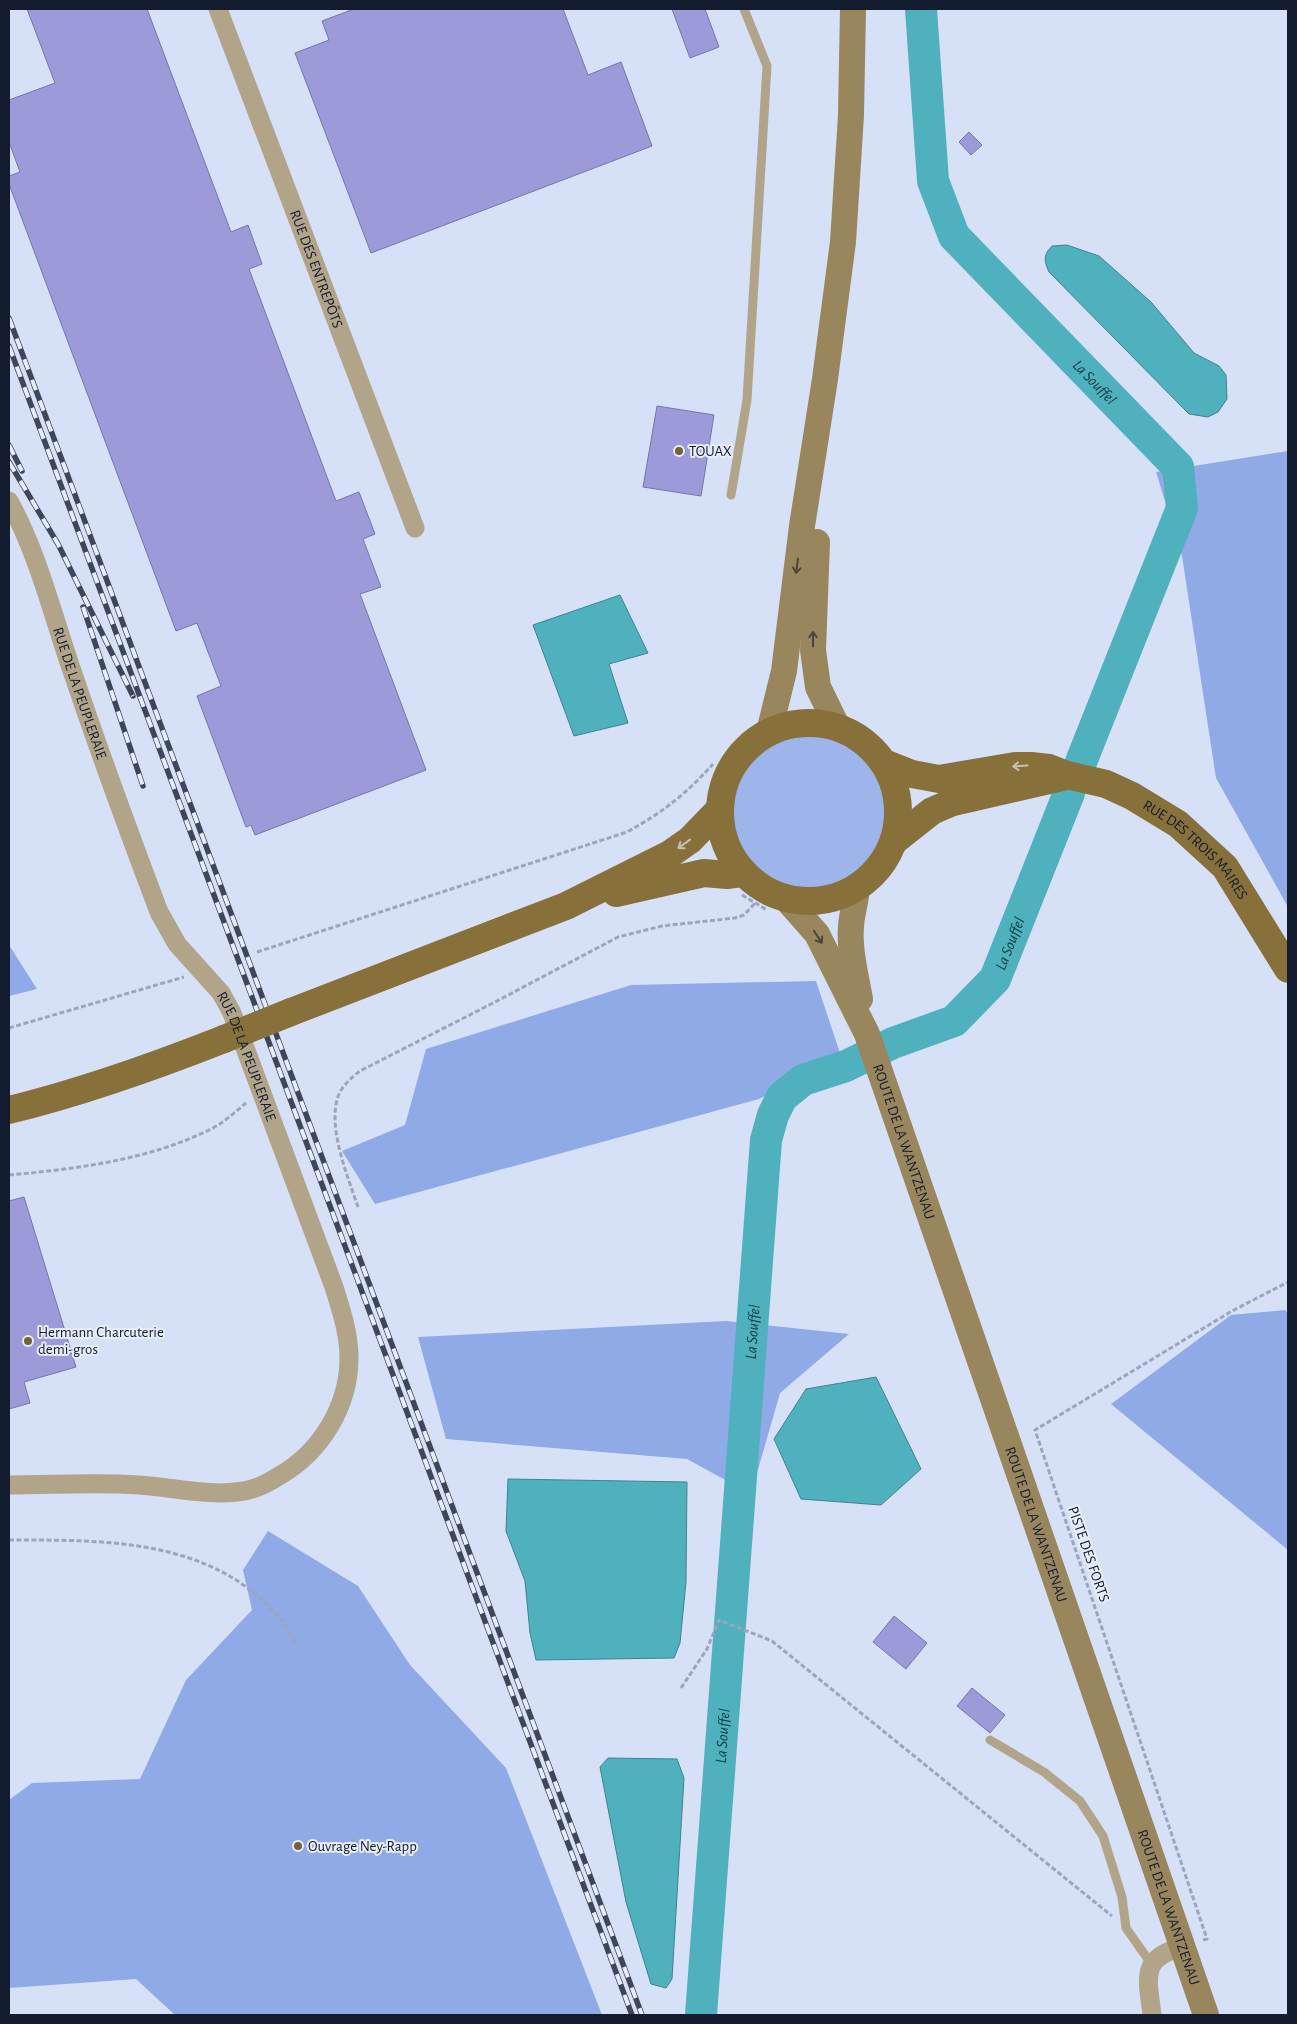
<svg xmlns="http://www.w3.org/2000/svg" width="1297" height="2024" viewBox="0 0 1297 2024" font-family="'Alegreya Sans',sans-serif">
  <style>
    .green { fill: #9db5eb }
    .forest { fill: #8faae6 }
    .water { fill: #4fb1bd; stroke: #3d8492 }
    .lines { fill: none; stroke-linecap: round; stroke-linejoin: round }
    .river { stroke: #4fb1bd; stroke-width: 32 }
    .building { fill: #9d9ada; stroke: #7774aa }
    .path { stroke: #9ba5bb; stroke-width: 3; stroke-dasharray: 5 2.5; stroke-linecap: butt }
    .service { stroke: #b1a488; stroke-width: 9 }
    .minor { stroke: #b1a488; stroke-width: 19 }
    .secondary { stroke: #99865c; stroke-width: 26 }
    .primary { stroke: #88703a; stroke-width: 28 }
    .rail-casing { stroke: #3e465b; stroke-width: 5.5 }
    .rail { stroke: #e8edf9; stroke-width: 4; stroke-dasharray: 11; stroke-linecap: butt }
    .primary-bridge { stroke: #88703a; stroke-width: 28 }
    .oneway { stroke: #494641 }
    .oneway2 { stroke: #c6c1b6 }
    .poi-dot { fill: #766130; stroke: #e8edf9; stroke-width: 2 }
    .labels { text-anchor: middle; stroke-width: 4; stroke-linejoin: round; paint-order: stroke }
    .street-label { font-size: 15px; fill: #131b2f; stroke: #e8edf9 }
    .poi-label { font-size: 15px; fill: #131b2f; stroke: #e8edf9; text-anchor: start }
    .water-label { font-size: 16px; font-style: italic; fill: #0e3c41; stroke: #e8edf9 }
  </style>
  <rect width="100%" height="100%" fill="#d6e0f7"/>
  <!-- green -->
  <path class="green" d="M729 813a80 80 0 1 1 160 0a80 80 0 1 1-160 0Z"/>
  <!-- forest -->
  <path class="forest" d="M1288 451V907L1216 778 1182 556 1156 472Z
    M9 945 37 989 9 996Z
    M816 981 841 1056 759 1099 375 1204 342 1151 405 1125 426 1049 631 985Z
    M1285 1310 1288 1314V1550L1111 1404 1231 1315Z
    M726 1321 849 1334 780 1393 751 1494 687 1459 446 1439 418 1337Z
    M268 1531 358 1586 410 1665 506 1768 602 2015H175L136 1979 9 1988V1800L32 1783 140 1779 186 1680 252 1610 243 1570Z"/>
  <!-- water -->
  <path class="water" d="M1067 245 1099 256 1151 302 1194 353 1219 366 1226 375 1227 399 1218 412 1208 417 1189 414 1049 272C1044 261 1043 255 1052 246Z
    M620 595 648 653 609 664 628 723 574 736 533 625Z
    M876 1377 921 1469 881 1505 801 1499 774 1439 806 1389Z
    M508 1479 687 1482 686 1582 680 1643 674 1658 536 1660 530 1633 525 1581 506 1531Z
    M608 1758 677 1759 684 1778 672 1979 666 1988 651 1984 626 1902 600 1767Z"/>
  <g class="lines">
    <!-- river -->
    <g class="river">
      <path id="s1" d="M921 9 933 181 954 236 1178 467 1182 508 1081 762"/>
      <path id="s2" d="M701 2015 766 1140 773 1115 782 1097 803 1080 846 1066 893 1043 954 1021 995 979 1069 793"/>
    </g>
  </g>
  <!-- building -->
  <path class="building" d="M27 9H147L231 232 248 225 262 264 249 269 336 501 359 492 375 534 363 539 381 587 360 594 426 770 255 835 251 825 246 827 197 696 221 686 197 623 176 631 9 184V176L20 172 9 142V100L55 83Z
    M354 9H563L588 75 621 62 652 146 371 253 295 53 329 40 322 21Z
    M672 9H705L719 47 690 58Z
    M969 132 982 145 971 155 959 142Z
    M657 406 714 415 701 496 643 487Z
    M24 1197 76 1367 24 1382 30 1403 9 1409V1201Z
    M894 1616 927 1643 906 1669 873 1642Z
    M972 1688 1005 1715 990 1733 957 1706Z"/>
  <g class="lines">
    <!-- path -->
    <path class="path" d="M742 895 767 910
      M257 952 627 832C663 812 685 795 713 764
      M9 1028 184 977
      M9 1175C76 1169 148 1160 209 1130 222 1124 234 1113 246 1103
      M358 1207C348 1177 326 1125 339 1094 344 1084 352 1077 360 1071L495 1002 618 937 662 926 735 918 744 915 755 903
      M9 1540C104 1540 210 1538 278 1616 286 1625 291 1636 297 1645
      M681 1688 707 1649 719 1620 772 1641 1112 1916
      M1203 1940 1207 1939 1035 1430 1232 1311 1288 1282"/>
    <!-- service -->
    <path class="service" d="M731 495 747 400 767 66 744 9
      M990 1740 1044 1772 1080 1801 1103 1836 1122 1897 1126 1928 1152 1965"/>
    <!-- minor -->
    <g class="minor">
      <path id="s3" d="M218 9 415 528"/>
      <path id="s4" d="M9 501C37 552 51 609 70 665 98 748 128 830 159 912L177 944 221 993 232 1013 334 1287C341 1310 349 1333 349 1358 349 1406 321 1452 279 1476 268 1483 257 1489 244 1491 210 1497 173 1487 138 1485 96 1482 52 1485 9 1485"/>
      <path d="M1152 2015C1148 1979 1139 1958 1182 1947"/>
    </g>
    <!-- secondary -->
    <g class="secondary">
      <path d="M817 542 813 650 818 687 838 728"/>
      <path d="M769 732 784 671 802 526 825 379 843 242 851 115 853 9"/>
      <path d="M857 888C856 901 852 913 851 926 849 950 856 976 860 999"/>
      <path id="s5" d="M787 900 817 934 867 1034 1206 2015"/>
    </g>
    <!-- primary -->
    <g class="primary">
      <circle cx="809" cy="812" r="89"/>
      <path id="s6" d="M884 763 912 774 939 779 1015 766H1031L1049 768 1067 775 1106 784 1132 796 1178 824 1225 867 1288 969"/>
      <path d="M894 841 932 811 953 802 1062 777"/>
      <path d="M616 893 704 873 727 875 742 873"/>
      <path d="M291 1012 566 906 670 854 690 840 719 810"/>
      <path d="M9 1110C83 1092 153 1067 224 1039"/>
    </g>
    <defs>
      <path id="rail" d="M9 318 642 2015
        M9 346 632 2015
        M9 445 22 471
        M9 462 58 544 133 696
        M83 607 143 786"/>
    </defs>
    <!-- rail casing -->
    <use href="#rail" class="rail-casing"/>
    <!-- rail -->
    <use href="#rail" class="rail"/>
    <!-- primary-bridge -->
    <path class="primary-bridge" d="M224 1039 291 1012"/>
  </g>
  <!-- one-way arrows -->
  <defs><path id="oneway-shaft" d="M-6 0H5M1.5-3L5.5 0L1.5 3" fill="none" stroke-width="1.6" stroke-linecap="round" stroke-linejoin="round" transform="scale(1.25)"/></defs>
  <g class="oneway">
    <use href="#oneway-shaft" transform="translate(797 566) rotate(97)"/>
    <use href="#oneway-shaft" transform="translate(813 639) rotate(-90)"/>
    <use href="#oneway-shaft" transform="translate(818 937) rotate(57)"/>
  </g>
  <g class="oneway2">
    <use href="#oneway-shaft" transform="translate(1020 766) rotate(176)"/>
    <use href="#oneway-shaft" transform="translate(684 844) rotate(144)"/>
  </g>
  <!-- markers -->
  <g class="poi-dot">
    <circle cx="679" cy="451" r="5"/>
    <circle cx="28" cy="1341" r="5"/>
    <circle cx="298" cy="1846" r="5"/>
  </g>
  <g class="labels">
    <!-- street labels -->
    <g class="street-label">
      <text dy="5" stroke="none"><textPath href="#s3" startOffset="278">RUE DES ENTREPÔTS</textPath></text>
      <text dy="5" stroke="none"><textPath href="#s4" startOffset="205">RUE DE LA PEUPLERAIE</textPath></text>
      <text dy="5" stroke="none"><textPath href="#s6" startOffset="341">RUE DES TROIS MAIRES</textPath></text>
      <text dy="5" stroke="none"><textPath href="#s4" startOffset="609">RUE DE LA PEUPLERAIE</textPath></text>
      <text dy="5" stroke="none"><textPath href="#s5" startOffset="271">ROUTE DE LA WANTZENAU</textPath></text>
      <text dy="5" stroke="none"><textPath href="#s5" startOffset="676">ROUTE DE LA WANTZENAU</textPath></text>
      <text transform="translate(1089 1554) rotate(71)" y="5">PISTE DES FORTS</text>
      <text dy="5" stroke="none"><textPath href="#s5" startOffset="1081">ROUTE DE LA WANTZENAU</textPath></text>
    </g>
    <!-- poi labels -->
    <g class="poi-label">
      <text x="689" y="456">TOUAX</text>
      <text x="38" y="1337">Hermann Charcuterie<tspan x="38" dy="17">demi-gros</tspan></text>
      <text x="308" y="1851">Ouvrage Ney-Rapp</text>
    </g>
    <!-- water labels -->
    <g class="water-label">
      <text dy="6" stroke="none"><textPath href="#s1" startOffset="434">La Souffel</textPath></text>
      <text dy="6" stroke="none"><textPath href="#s2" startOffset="1210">La Souffel</textPath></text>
      <text dy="6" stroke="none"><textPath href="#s2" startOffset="685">La Souffel</textPath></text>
      <text dy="6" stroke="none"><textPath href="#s2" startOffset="280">La Souffel</textPath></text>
    </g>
  </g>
  <!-- border -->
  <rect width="1297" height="2024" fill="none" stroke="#131b2f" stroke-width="20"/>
</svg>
